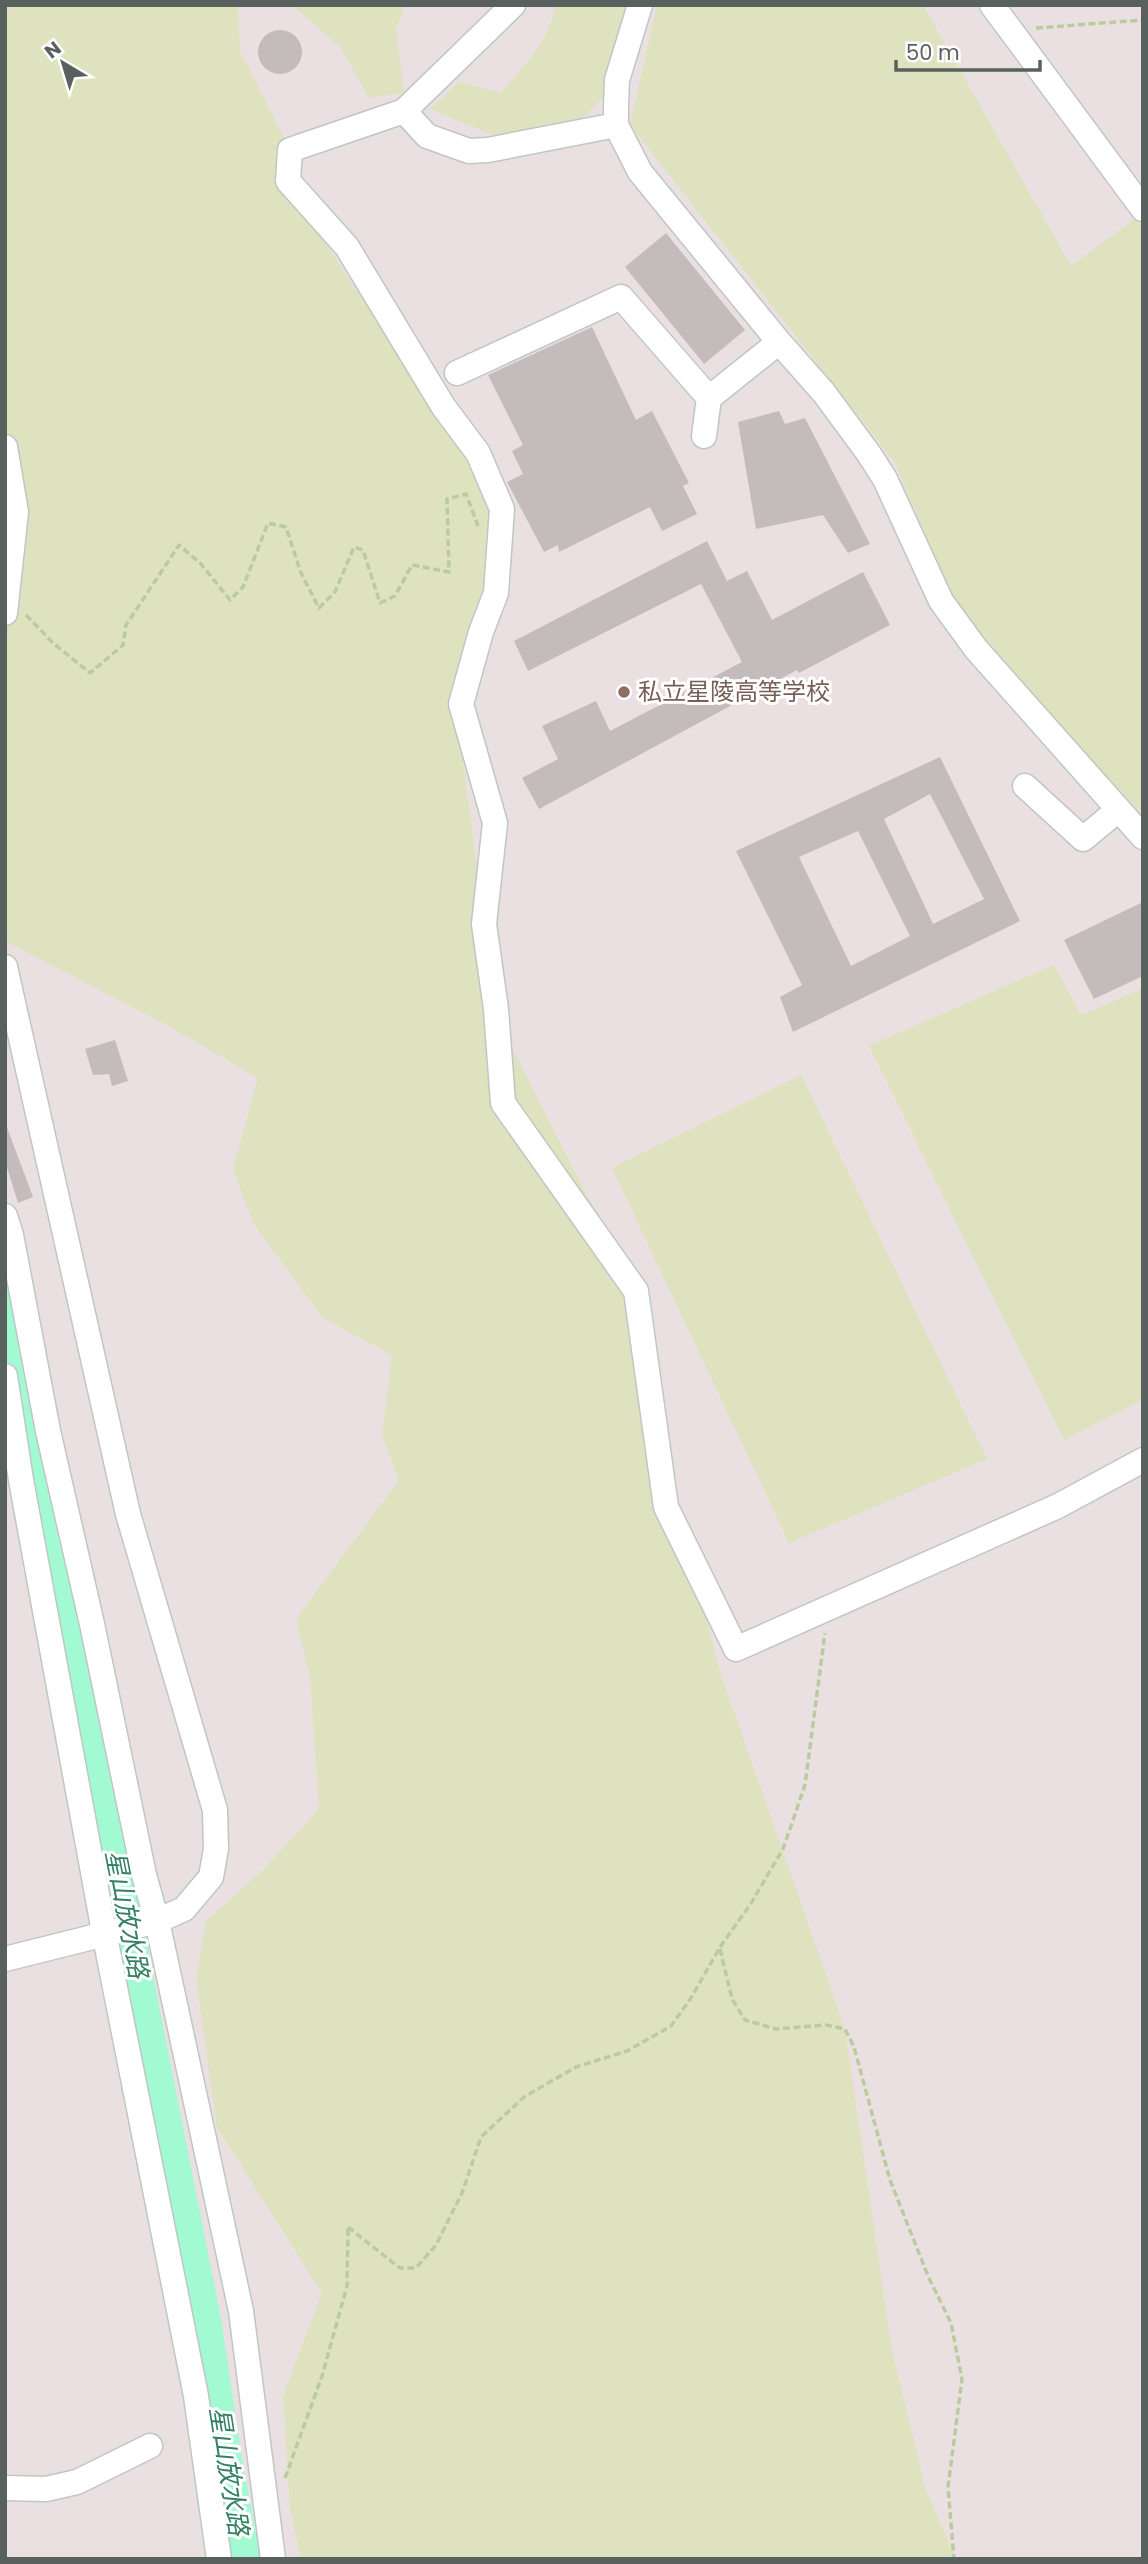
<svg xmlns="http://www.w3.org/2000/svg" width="1148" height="2564" viewBox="0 0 1148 2564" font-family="Poppins,'Noto Sans JP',sans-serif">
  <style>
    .green { fill: #dee2be }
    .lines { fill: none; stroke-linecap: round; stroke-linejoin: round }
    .river { stroke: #a2fad3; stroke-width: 35 }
    .building { fill: #c4bbbd; fill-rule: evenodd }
    .minor-casing { stroke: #bfc7c4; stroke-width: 27 }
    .path { stroke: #bacc9d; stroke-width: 3.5; stroke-dasharray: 7 3.5; stroke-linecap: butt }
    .minor { stroke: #fff; stroke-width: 24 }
    .education-dot { fill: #8d6e63; stroke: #fff; stroke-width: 2.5 }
    .labels { text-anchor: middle; stroke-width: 6; stroke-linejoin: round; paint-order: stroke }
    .education-label { font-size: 24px; fill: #785e54; stroke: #fff; text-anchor: start }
    .water-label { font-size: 26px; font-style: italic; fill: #348064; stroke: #fff }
  </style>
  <rect width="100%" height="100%" fill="#ebe0e1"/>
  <!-- green -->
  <path class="green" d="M5 5H238L240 51 290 150 283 180 427 396 494 506 497 573 455 701 497 1018 642 1304 639 1354 719 1669 845 2029 892 2351 926 2490 956 2559H301L290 2509 283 2396 322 2293 217 2127 196 1979 206 1921 263 1870 319 1809 310 1678 296 1619 399 1480 382 1435 392 1355 323 1318 253 1223 233 1169 258 1078 163 1023 5 941Z
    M292 5H406L396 28 404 93 369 98 341 48Z
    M555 5H625L605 96 577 123 492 135 430 109 459 82 500 93C524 66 550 42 555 5Z
    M657 5H923L1071 266 1136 218 1143 225V814L1028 695 949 591 894 461 630 125Z
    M1054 965 1081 1015 1143 988V1400L1064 1440 869 1046Z
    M801 1075 987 1459 789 1543 612 1168Z"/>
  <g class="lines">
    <!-- river -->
    <path class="river" d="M5 1270 32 1424 74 1623 138 1990 204 2323 225 2463 243 2559"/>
  </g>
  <!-- building -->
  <path class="building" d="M258 52a22 22 0 1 1 44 0a22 22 0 1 1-44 0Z
    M666 233 745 330 704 364 625 267Z
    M592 327 636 420 652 411 689 483 683 486 697 514 662 531 650 507 559 552 558 545 544 552 507 482 523 474 512 451 523 445 488 375Z
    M779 411 785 424 805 418 870 544 848 553 823 515 756 529 738 422Z
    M707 541 727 581 747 571 772 620 863 572 890 625 799 673 797 670 539 809 522 778 558 759 542 726 596 701 610 731 742 662 701 584 528 671 514 641Z
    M940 757 1020 921 793 1032 780 997 802 985 736 851ZM930 794 984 899 933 924 884 819ZM858 831 910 936 851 966 799 857Z
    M1143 902V976L1094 999 1064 940Z
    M115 1040 128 1081 112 1086 109 1074 93 1075 85 1049Z
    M5 1122 33 1197 18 1203 5 1161Z"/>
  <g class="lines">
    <defs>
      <path id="minor" d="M513 5 404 111 290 150 288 181 347 247 443 406 478 453 502 509 496 593 481 632 461 704 495 823 484 924 496 1009 503 1103 636 1291 666 1507 736 1649 1058 1506 1143 1460
        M640 5 617 80 616 106V125L640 172 779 342 824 393 869 454 885 479 941 601 976 649 1143 837
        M992 5 1143 209
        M404 111 427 136 469 151 488 150 616 125
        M457 373 621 297 709 398 779 342
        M704 436 709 398
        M5 447 16 512 5 613
        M1025 786 1083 839 1118 810
        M5 967 128 1514 215 1810 216 1849 211 1877 184 1909 157 1921 5 1959
        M5 1216 11 1235 48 1431 92 1624 144 1875 157 1921 241 2311 273 2559
        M5 1376 21 1480 104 1932 196 2396 219 2559
        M5 2488 46 2489 77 2482 150 2446"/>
    </defs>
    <!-- minor casing -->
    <use href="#minor" class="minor-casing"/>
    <!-- path -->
    <path class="path" d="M1036 28 1143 20
      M26 615 53 643 90 673 123 645 126 625 179 545 201 564 230 600 243 587 268 523 286 527 301 573 319 608 335 592 354 547 363 550 380 603 395 596 412 565 449 572 447 499 466 494 478 526
      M720 1949 732 1999 745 2020 776 2029 826 2025 845 2029 854 2047 890 2180 928 2276 951 2323 962 2379 948 2487 954 2559
      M348 2227 400 2268H416L436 2245 462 2193 481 2137 524 2097 576 2067 627 2051 671 2026 691 1998 720 1947 750 1905 783 1849 805 1785 825 1633
      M285 2478 322 2376 347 2286 348 2227"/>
    <!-- minor -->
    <use href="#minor" class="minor"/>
  </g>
  <!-- markers -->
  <circle class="education-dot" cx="624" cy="692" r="7"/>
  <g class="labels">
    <!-- education labels -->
    <g class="education-label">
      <text x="638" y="700">私立星陵高等学校</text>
    </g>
    <!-- water labels -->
    <g class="water-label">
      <text transform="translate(127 1914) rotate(79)" y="9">星山放水路</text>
      <text transform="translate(229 2471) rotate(81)" y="9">星山放水路</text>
    </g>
  </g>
  <!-- border -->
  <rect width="1148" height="2564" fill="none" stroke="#59615e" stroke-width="14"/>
  <!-- north arrow -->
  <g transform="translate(63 63) rotate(322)" stroke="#ffffff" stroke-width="5" paint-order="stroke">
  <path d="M0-5L12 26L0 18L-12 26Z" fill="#59615e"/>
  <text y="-10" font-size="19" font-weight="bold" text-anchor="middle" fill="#59615e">N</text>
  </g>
  <!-- scale -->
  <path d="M896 60v10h144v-10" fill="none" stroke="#59615e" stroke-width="3.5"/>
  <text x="906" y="60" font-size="21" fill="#59615e" stroke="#ffffff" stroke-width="5" paint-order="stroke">50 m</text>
</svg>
